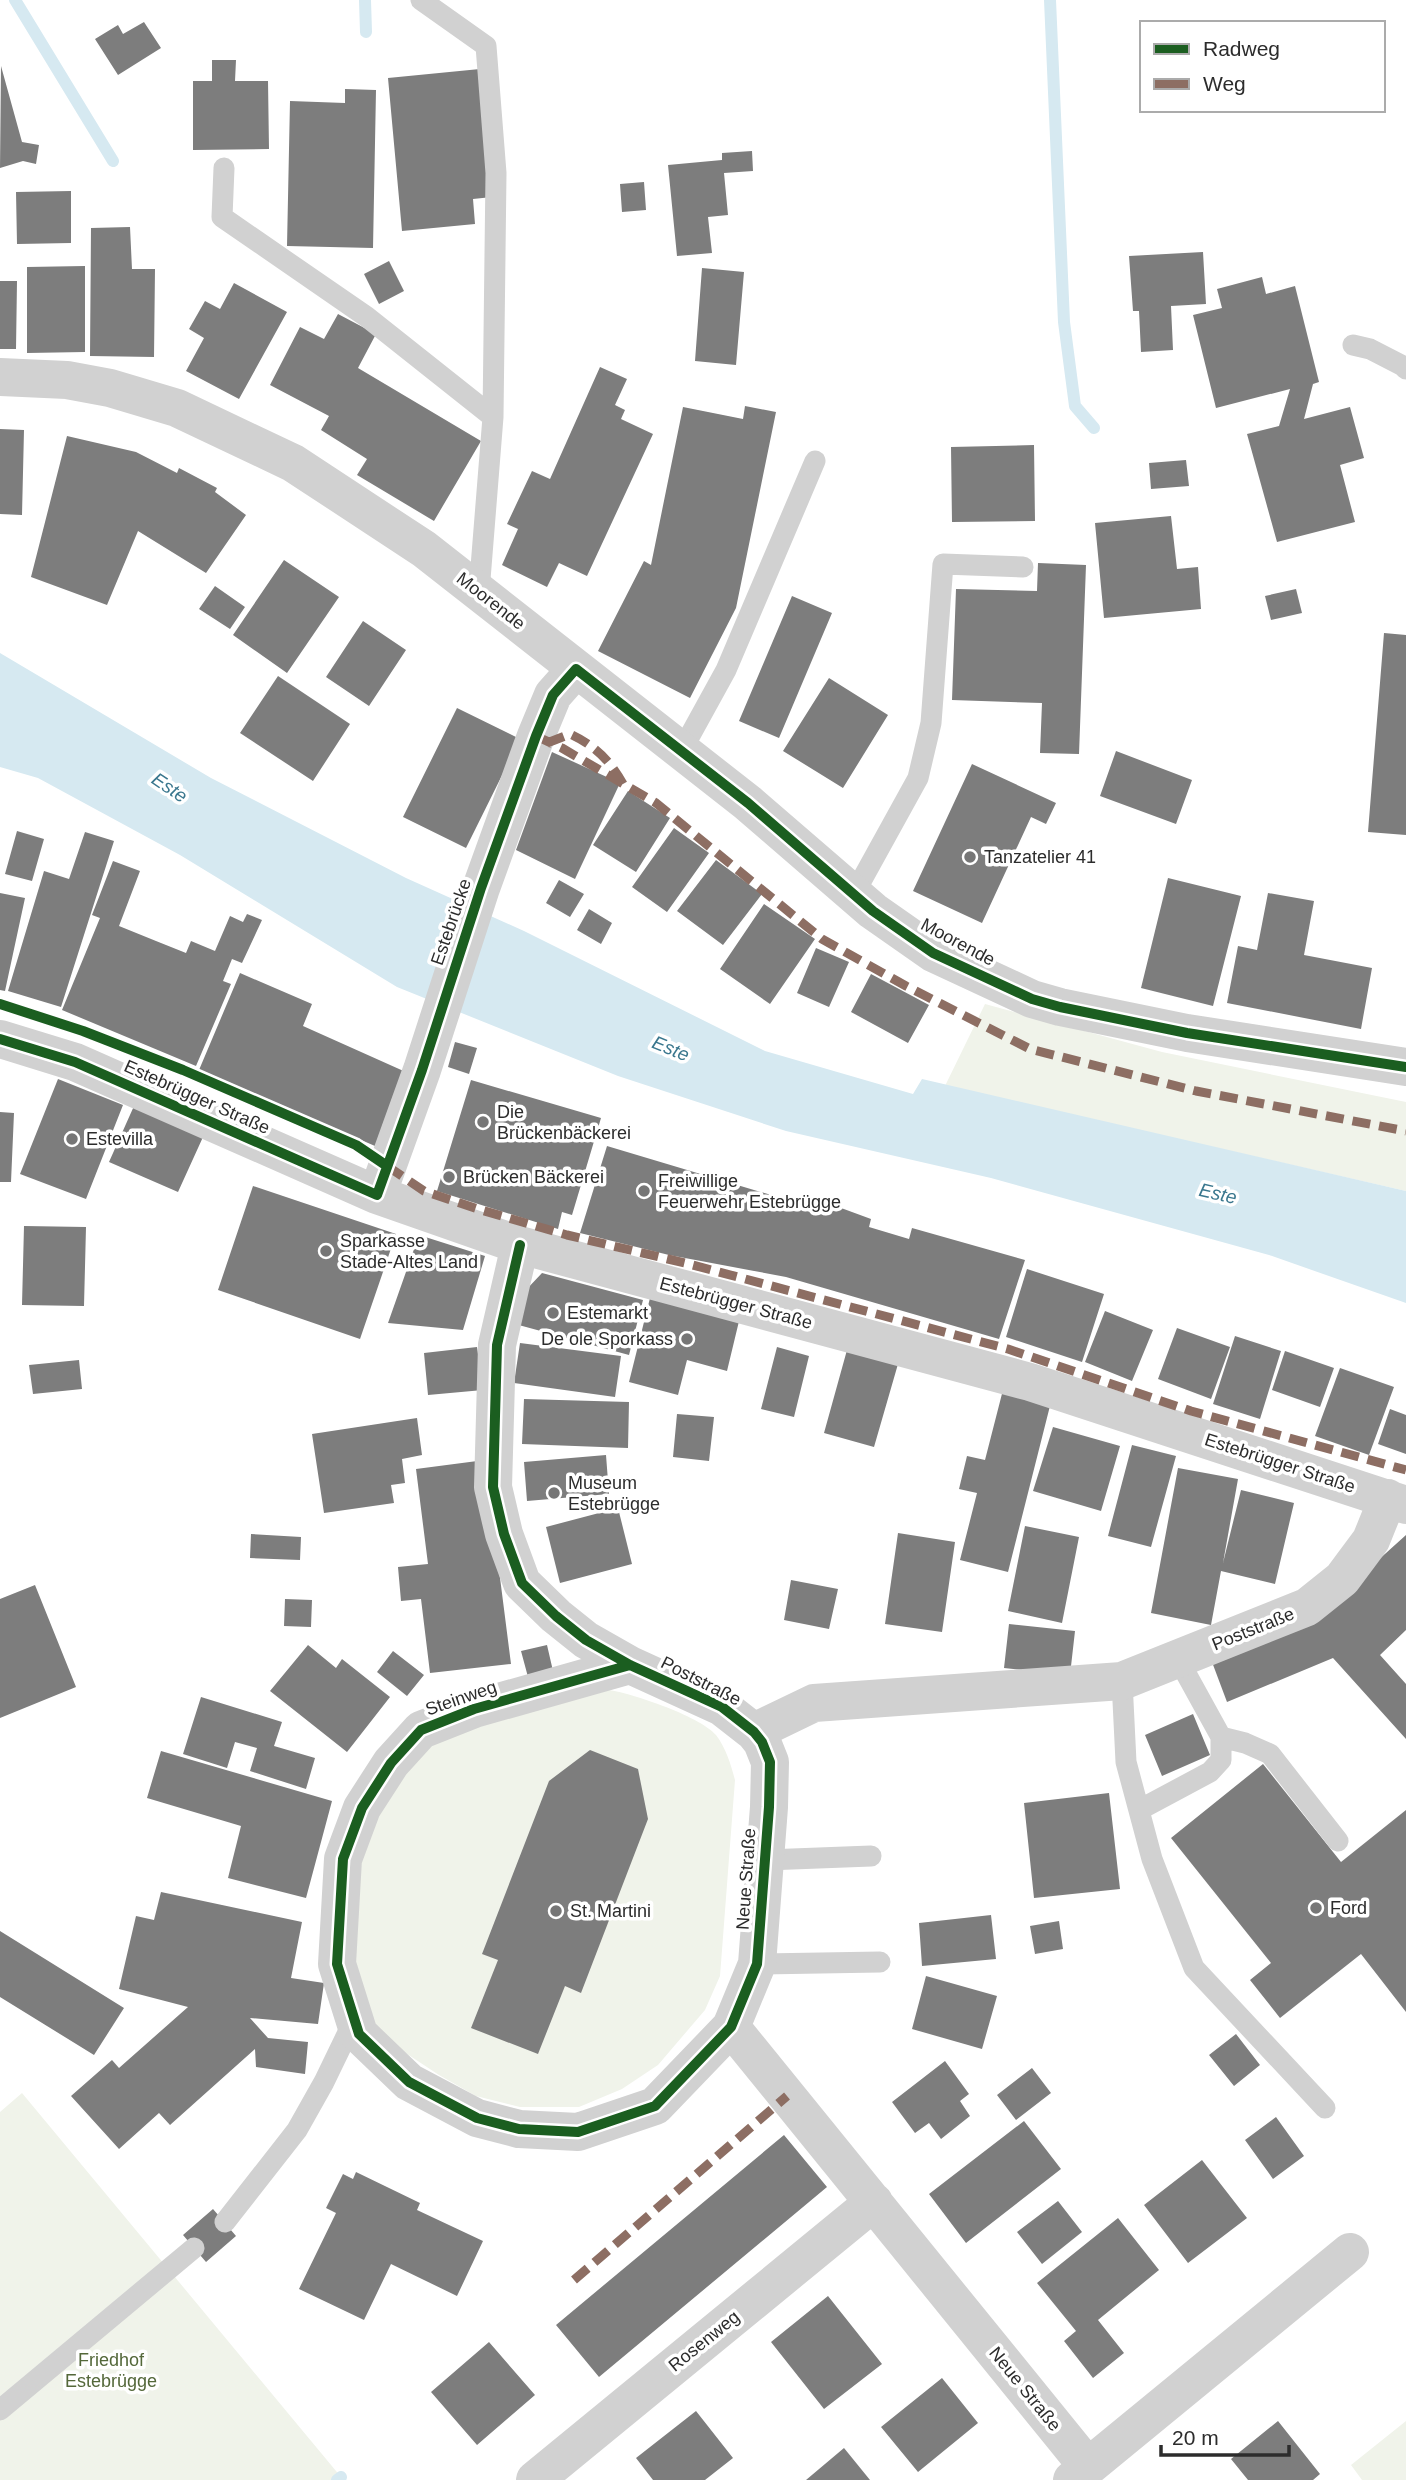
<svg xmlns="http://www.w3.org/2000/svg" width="1406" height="2480" viewBox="0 0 1406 2480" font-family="Helvetica,sans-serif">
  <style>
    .green { fill: #f0f3ea }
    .water { fill: #d6e9f1 }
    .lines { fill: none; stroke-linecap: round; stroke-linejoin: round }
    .stream { stroke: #d6e9f1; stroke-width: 12 }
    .building { fill: #7d7d7d }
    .service { stroke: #d1d1d1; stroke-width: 21 }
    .minor { stroke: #d1d1d1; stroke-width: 38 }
    .tertiary { stroke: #d1d1d1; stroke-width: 38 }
    .quiet { stroke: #8d6e63; stroke-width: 9; stroke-dasharray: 18 9; stroke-linecap: butt }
    .cycleway-casing { stroke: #fff; stroke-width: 15 }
    .cycleway { stroke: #1b5e20; stroke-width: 10 }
    .poi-dot { fill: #767676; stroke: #fff; stroke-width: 2.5 }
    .labels { text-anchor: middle; stroke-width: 7; stroke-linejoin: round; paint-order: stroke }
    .street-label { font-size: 18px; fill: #2c2c2c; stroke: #fff }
    .poi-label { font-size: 18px; fill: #2c2c2c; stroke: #fff; text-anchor: start }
    .park-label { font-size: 18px; fill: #54683a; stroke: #fff }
    .water-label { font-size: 19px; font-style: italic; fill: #3a778e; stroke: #fff }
  </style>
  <rect width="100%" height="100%" fill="#fff"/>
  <!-- green -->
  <path class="green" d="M985 1004 1162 1052 1406 1102V1191L945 1086Z
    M602 1689C627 1691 700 1716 716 1735 726 1748 731 1765 735 1780L720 1976 705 2010 658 2065 622 2089 579 2107H520L476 2096 439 2075 395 2046 374 2024 354 1974 349 1887 378 1803 430 1745 456 1733Z
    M22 2093 341 2477 337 2480H0V2112Z
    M1406 2421V2480H1362L1351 2465Z"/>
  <!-- water -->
  <path class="water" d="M0 653 211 778 406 878 524 931 765 1051 913 1094 922 1079 1406 1191V1303L1269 1255 991 1178 786 1131 618 1076 397 987 180 855 38 778 0 767Z"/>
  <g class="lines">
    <!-- stream -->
    <path class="stream" d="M15 0 113 161
      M365 0 366 32
      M1050 0 1064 322 1075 406 1094 428
      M337 2480 341 2477"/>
  </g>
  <!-- building -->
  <path class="building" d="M144 22 161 48 118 75 95 39 118 25 123 34Z
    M212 60H236L235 81H268L269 149 193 150V81H212Z
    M1 66 22 142 39 145 36 164 23 161 0 168Z
    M480 69 492 197 473 199 475 224 402 231 388 78Z
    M345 89 376 90 373 248 287 246 290 101 345 103Z
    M752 151 753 171 724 173 728 215 708 217 712 253 677 256 668 165 722 160V153Z
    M644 182 646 210 622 212 620 184Z
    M71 191V243L17 244 16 192Z
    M130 227 132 269H155L154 357 90 356 91 228Z
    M1203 252 1206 304 1171 306 1173 350 1141 352 1139 311H1133L1129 256Z
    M389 261 404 291 379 304 364 274Z
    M85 266V352L27 353V267Z
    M702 268 744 272 736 365 695 361Z
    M1262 277 1266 294 1295 286 1319 382 1313 384 1304 419 1350 407 1364 458 1340 465 1355 522 1277 542 1247 434 1279 426 1290 389 1216 408 1193 315 1222 308 1217 289Z
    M0 281H17L16 349H0Z
    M234 283 287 312 239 399 186 371 204 338 189 329 205 301 220 309Z
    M338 314 376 334 358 368 481 441 434 521 357 475 367 459 321 430 329 416 270 385 300 327 324 339Z
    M600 367 627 379 615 405 625 410 621 419 653 434 587 576 559 563 547 587 502 565 518 529 507 524 532 471 550 479Z
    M745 406 776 412 736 608 690 698 598 651 644 561 651 565 683 407 743 419Z
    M0 429 24 430 22 515 0 514Z
    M67 436 136 452 177 473 179 468 217 488 215 492 246 515 206 573 138 531 107 605 31 577Z
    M1034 445 1035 521 952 522 951 447Z
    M1186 460 1189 486 1151 489 1149 463Z
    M1171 516 1177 569 1198 567 1201 609 1104 618 1095 523Z
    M284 560 339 597 287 673 233 635Z
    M1038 563 1086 565 1079 754 1040 753 1042 703 952 700 956 589 1037 591Z
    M215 586 245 607 230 629 199 609Z
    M1296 589 1302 613 1271 620 1265 596Z
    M792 596 832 613 779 738 739 721Z
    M363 621 406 650 369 706 326 677Z
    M1384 633 1406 635V835L1368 832Z
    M278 676 350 724 313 781 240 733Z
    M829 678 888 715 843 788 783 751Z
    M457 708 520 739 466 848 403 817Z
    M1116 751 1192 780 1176 824 1100 796Z
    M552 752 620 783 575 879 516 850Z
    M972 764 1056 803 1046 824 1031 817 982 923 913 891Z
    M628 791 670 818 636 872 593 845Z
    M674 828 709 853 667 912 632 887Z
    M17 831 44 839 32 881 5 874Z
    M85 832 114 841 61 1007 8 991 44 871 69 879Z
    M716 860 762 894 723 945 677 911Z
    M113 861 140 871 119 926 156 941 186 953 191 941 215 951 230 916 243 922 247 914 262 920 242 963 232 959 223 981 231 984 196 1066 62 1010 100 918 92 915Z
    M1168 878 1241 896 1213 1006 1141 988Z
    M559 880 584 894 570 917 546 903Z
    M0 893 25 898 5 991 0 990Z
    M1268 893 1314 901 1304 955 1372 968 1361 1029 1227 1003 1238 946 1257 950Z
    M764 904 815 939 770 1004 720 969Z
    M589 909 612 923 601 944 577 930Z
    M816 948 849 962 829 1007 797 993Z
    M240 973 312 1004 303 1026 408 1073 375 1146 199 1070Z
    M871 974 929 1005 908 1043 851 1012Z
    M455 1042 477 1048 469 1074 448 1067Z
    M58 1079 123 1105 86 1199 20 1174Z
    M471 1080 601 1118 572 1215 562 1212 558 1229 437 1191Z
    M134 1106 203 1137 178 1192 109 1162Z
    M0 1112 14 1113 11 1182H0Z
    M607 1146 811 1207 814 1198 871 1219 869 1227 909 1239 912 1228 1025 1260 999 1339 786 1277 669 1255 580 1233Z
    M253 1186 396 1234 360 1339 218 1290Z
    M24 1226 86 1227 84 1306 22 1305Z
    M419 1235 485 1256 463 1330 388 1323Z
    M1027 1269 1104 1294 1082 1362 1006 1337Z
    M542 1273 643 1300 629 1355 515 1324 525 1291Z
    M651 1294 740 1317 727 1371 687 1360 678 1395 629 1382Z
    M1105 1311 1153 1330 1132 1381 1085 1362Z
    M1177 1328 1230 1347 1211 1399 1158 1379Z
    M1235 1336 1281 1351 1260 1419 1213 1404Z
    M520 1343 621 1356 615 1397 514 1383Z
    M477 1347 483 1390 428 1395 424 1353Z
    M777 1347 809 1356 794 1417 761 1409Z
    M847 1350 898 1364 874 1447 824 1433Z
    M1285 1351 1334 1368 1320 1407 1272 1390Z
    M79 1360 82 1389 33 1394 29 1365Z
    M1340 1368 1394 1387 1369 1455 1315 1436Z
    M1005 1382 1053 1394 1008 1572 960 1560 977 1493 959 1489 967 1456 985 1460Z
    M524 1399 629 1402 628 1448 522 1444Z
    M1390 1409 1406 1415V1454L1378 1444Z
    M677 1414 714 1417 709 1461 673 1457Z
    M417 1418 422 1455 402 1459 405 1483 391 1485 394 1503 324 1513 312 1434Z
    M1053 1427 1120 1446 1101 1511 1033 1491Z
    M1132 1445 1176 1456 1151 1547 1108 1536Z
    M606 1455 609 1494 527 1501 524 1462Z
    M485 1460 511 1664 430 1673 421 1599 401 1601 398 1567 428 1564 416 1469Z
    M1178 1468 1238 1479 1223 1563 1241 1490 1294 1503 1275 1584 1221 1571 1211 1625 1151 1613Z
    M618 1508 632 1564 560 1583 546 1527Z
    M1025 1526 1079 1537 1062 1623 1008 1611Z
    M898 1533 955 1542 942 1632 885 1624Z
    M251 1534 301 1537 300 1560 250 1558Z
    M1406 1535V1630L1380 1655 1406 1684V1739L1333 1658 1227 1702 1212 1662 1304 1627Z
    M791 1580 838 1589 829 1629 784 1620Z
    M35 1585 76 1687 0 1718V1599Z
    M285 1599 312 1600 311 1627 284 1626Z
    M1009 1624 1075 1631 1070 1675 1004 1668Z
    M308 1645 336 1668 342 1659 390 1697 347 1752 270 1691Z
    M547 1645 553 1671 528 1677 521 1651Z
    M393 1651 424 1675 407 1696 377 1672Z
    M201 1697 282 1722 274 1746 315 1758 306 1789 250 1771 257 1748 235 1742 227 1768 183 1754Z
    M1193 1714 1210 1755 1162 1776 1145 1735Z
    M590 1750 638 1769 648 1819 581 1993 565 1986 538 2054 471 2028 498 1960 482 1954 549 1781Z
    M161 1751 332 1801 306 1898 228 1878 241 1826 147 1798Z
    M1263 1764 1341 1862 1406 1810V2012L1361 1954 1280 2018 1250 1980 1271 1963 1171 1838Z
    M1109 1793 1120 1889 1034 1898 1024 1803Z
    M161 1892 302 1922 291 1978 324 1983 318 2024 250 2018 268 2038 308 2042 305 2074 256 2067 255 2049 170 2125 159 2113 119 2149 71 2096 112 2060 119 2068 188 2007 119 1989 136 1916 154 1920Z
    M991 1915 996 1959 922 1966 919 1923Z
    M1059 1921 1063 1949 1035 1954 1030 1926Z
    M0 1931 124 2008 94 2055 0 1997Z
    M926 1976 997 1996 982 2049 912 2029Z
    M1236 2034 1260 2065 1234 2086 1209 2055Z
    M945 2061 969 2094 960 2101 970 2116 941 2139 929 2123 915 2133 892 2102Z
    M1032 2068 1051 2093 1016 2120 997 2095Z
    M1276 2117 1304 2156 1273 2179 1245 2140Z
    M1024 2121 1061 2169 966 2243 929 2194Z
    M784 2135 827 2187 599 2377 556 2325Z
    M1202 2160 1247 2218 1188 2263 1144 2205Z
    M356 2172 420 2203 417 2210 483 2241 457 2296 391 2264 364 2320 299 2289 336 2213 326 2208 343 2174 353 2179Z
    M1058 2201 1082 2232 1042 2264 1017 2232Z
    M213 2209 236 2236 206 2262 183 2235Z
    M1118 2218 1159 2270 1098 2320 1124 2353 1093 2378 1064 2341 1076 2331 1037 2283Z
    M828 2296 882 2364 824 2409 771 2342Z
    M489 2342 535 2395 477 2445 431 2392Z
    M942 2378 978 2423 918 2472 881 2427Z
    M696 2411 733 2458 705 2480H653L636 2458Z
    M1278 2421 1320 2474 1313 2480H1248L1231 2459Z
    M844 2448 870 2480H806Z"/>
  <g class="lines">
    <!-- service -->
    <path class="service" d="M421 0 486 46 496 173 493 417 479 592
      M224 168 222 217 367 317 493 417
      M1353 345 1370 349 1403 366 1406 369
      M682 750 726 670 815 461
      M854 894 918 778 931 723 943 564 1023 567
      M1122 1681 1126 1762 1152 1859 1194 1968 1325 2108
      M1221 1737 1245 1743 1270 1754 1338 1841
      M1139 1810 1210 1772 1221 1760V1737L1178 1659
      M766 1860 871 1856
      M757 1964 880 1962
      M225 2222 297 2130 324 2082 354 2020
      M0 2410 194 2248"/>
    <!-- minor -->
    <path class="minor" d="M0 1039 75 1062 377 1195 520 1245 1030 1382 1406 1505
      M377 1195 422 1070 481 888 536 736 553 695 576 669
      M520 1245 497 1345 493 1487 504 1534 522 1583 556 1616 586 1640 630 1665 722 1707 754 1732 762 1742 770 1762 769 1807 757 1964 731 2027 655 2106 578 2132 519 2129 477 2118 409 2082 359 2034 337 1964 343 1859 362 1808 391 1763 421 1730 474 1709 630 1665
      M754 1732 814 1703 1122 1681 1307 1607 1342 1579 1371 1540 1388 1498
      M731 2027 1088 2467 1072 2480
      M1088 2467 1350 2252
      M535 2480 874 2202"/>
    <!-- tertiary -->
    <path class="tertiary" d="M0 377 67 380 110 388 177 408 293 463 424 549 748 803 873 911 933 953 1032 999 1060 1007 1187 1033 1406 1067"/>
    <!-- quiet -->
    <path class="quiet" d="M536 736 562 748 656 803 822 939 906 986 1030 1049 1196 1091 1406 1131
      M547 743 570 734C594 745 610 760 623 784
      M387 1166 424 1191 481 1210 567 1235 689 1264 1008 1349 1191 1411 1406 1470
      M574 2280 787 2096"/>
    <defs>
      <path id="cycleway" d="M0 1004 83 1031 183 1070 356 1145 387 1166
        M0 1039 75 1062 377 1195 422 1070 481 888 536 736 553 695 576 669 748 803 873 911 933 953 1032 999 1060 1007 1187 1033 1406 1067
        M520 1245 497 1345 493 1487 504 1534 522 1583 556 1616 586 1640 630 1665 722 1707 754 1732 762 1742 770 1762 769 1807 757 1964 731 2027 655 2106 578 2132 519 2129 477 2118 409 2082 359 2034 337 1964 343 1859 362 1808 391 1763 421 1730 474 1709 630 1665"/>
    </defs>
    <!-- cycleway casing -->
    <use href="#cycleway" class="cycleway-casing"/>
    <!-- cycleway -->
    <use href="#cycleway" class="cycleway"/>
  </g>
  <!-- markers -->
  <g class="poi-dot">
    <circle cx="970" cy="857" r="7"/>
    <circle cx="483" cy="1122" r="7"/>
    <circle cx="72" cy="1139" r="7"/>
    <circle cx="449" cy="1177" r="7"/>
    <circle cx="644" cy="1191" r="7"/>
    <circle cx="326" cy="1251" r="7"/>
    <circle cx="553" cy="1313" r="7"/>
    <circle cx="687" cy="1339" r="7"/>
    <circle cx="554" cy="1493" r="7"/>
    <circle cx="1316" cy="1908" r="7"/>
    <circle cx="556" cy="1911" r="7"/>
  </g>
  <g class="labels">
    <!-- street labels -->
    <g class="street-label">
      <text transform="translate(491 601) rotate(38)" y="6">Moorende</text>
      <text transform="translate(451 922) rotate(-71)" y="6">Estebrücke</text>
      <text transform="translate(958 942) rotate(28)" y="6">Moorende</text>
      <text transform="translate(197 1097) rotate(24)" y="6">Estebrügger Straße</text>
      <text transform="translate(736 1303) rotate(15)" y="6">Estebrügger Straße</text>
      <text transform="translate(1280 1463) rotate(18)" y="6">Estebrügger Straße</text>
      <text transform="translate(1253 1629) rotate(-22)" y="6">Poststraße</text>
      <text transform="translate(701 1681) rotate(27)" y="6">Poststraße</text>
      <text transform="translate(461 1698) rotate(-19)" y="6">Steinweg</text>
      <text transform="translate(746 1879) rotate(-86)" y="6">Neue Straße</text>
      <text transform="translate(704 2341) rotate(-39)" y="6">Rosenweg</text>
      <text transform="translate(1025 2389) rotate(51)" y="6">Neue Straße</text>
    </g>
    <!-- poi labels -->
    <g class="poi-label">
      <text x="984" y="863">Tanzatelier 41</text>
      <text x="497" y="1118">Die<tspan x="497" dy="21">Brückenbäckerei</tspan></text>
      <text x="86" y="1145">Estevilla</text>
      <text x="463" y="1183">Brücken Bäckerei</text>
      <text x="658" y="1187">Freiwillige<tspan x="658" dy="21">Feuerwehr Estebrügge</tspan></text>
      <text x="340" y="1247">Sparkasse<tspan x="340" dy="21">Stade-Altes Land</tspan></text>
      <text x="567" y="1319">Estemarkt</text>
      <text x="673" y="1345" text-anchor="end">De ole Sporkass</text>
      <text x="568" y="1489">Museum<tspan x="568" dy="21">Estebrügge</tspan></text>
      <text x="1330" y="1914">Ford</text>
      <text x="570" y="1917">St. Martini</text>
    </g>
    <!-- park labels -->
    <g class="park-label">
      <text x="111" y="2366">Friedhof<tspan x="111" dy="21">Estebrügge</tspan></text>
    </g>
    <!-- water labels -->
    <g class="water-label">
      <text transform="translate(170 787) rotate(34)" y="7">Este</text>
      <text transform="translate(671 1048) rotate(22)" y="7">Este</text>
      <text transform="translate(1218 1193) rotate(13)" y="7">Este</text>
    </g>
  </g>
  <!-- legend -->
  <rect x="1140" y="21" width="245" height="91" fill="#ffffff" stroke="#ababab" stroke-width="2"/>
  <rect x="1154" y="44" width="35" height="10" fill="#1b5e20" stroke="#ababab" stroke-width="2"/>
  <text x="1203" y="56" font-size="21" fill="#2c2c2c">Radweg</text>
  <rect x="1154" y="79" width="35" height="10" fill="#8d6e63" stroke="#ababab" stroke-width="2"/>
  <text x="1203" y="91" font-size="21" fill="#2c2c2c">Weg</text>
  <!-- scale -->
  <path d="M1161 2445v10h128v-10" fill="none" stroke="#2c2c2c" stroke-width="3.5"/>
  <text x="1172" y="2445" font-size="21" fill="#2c2c2c" stroke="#ffffff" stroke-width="5" paint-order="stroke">20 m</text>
</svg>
